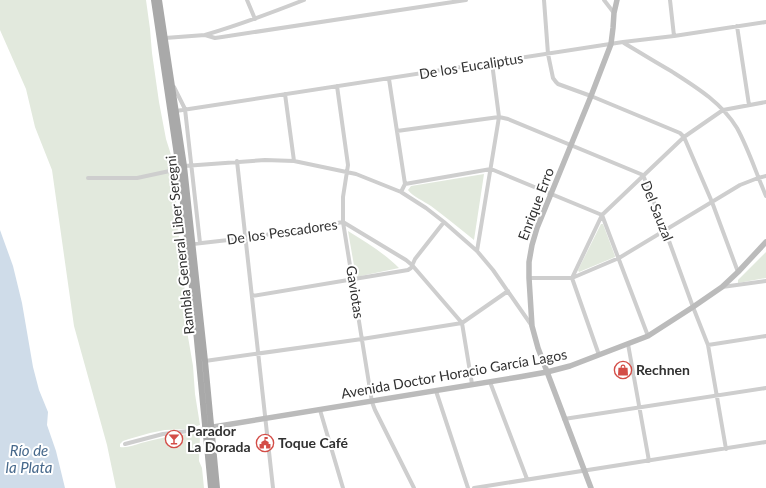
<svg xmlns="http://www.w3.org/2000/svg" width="766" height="488" viewBox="0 0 766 488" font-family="Lato,sans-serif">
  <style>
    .green { fill: #e2e9dd }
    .water { fill: #cfdce9 }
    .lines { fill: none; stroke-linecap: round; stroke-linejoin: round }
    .street { stroke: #cecece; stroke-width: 4 }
    .secondary { stroke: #bbb; stroke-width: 5.5 }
    .primary { stroke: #a9a9a9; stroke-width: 6 }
    .labels { text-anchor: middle; stroke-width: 4; stroke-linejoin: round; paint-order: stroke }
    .street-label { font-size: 14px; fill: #313131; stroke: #fff }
    .poi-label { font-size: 14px; font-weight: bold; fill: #313131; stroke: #fff; text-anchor: start }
    .water-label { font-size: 15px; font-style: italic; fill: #46688b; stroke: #fff }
  </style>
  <rect width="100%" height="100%" fill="#fff"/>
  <!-- green -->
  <path class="green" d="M0 0H146L150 29 152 53 159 102 166 139 172 158V170L175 183 178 232 181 247 180 259 181 272 184 283 186 302 187 331 193 366 195 394 200 425 188 429 165 430 150 433 129 439 123 441 120 444V447C128 448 134 445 141 443 153 440 189 431 200 435L199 461 202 468 204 488H116L107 445 74 326 52 170 35 127 26 89 0 30Z
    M484 174 474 240C460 229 446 217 431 206 424 201 413 197 408 190L411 186Z
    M601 224H603L615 256V257L579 272 578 270Z
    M348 231C366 242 384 253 399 268L356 277Z
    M766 252V278L738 283V280Z"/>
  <!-- water -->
  <path class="water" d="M0 230 13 266 22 303 33 367 39 390 48 412 47 425 56 451 65 488H0Z"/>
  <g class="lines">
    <!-- street -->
    <path class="street" d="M247 0 255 19
      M544 0 548 54 553 78 556 82 558 84 591 96 680 133 684 137 712 202 738 272
      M604 0 614 13
      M670 0 674 36
      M737 26 749 105
      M205 35C239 25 271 13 304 0
      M165 38 205 35 215 38 222 37 466 0
      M624 43C639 52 655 62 671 71 696 87 721 102 737 128 749 150 756 173 766 196
      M389 79 405 184 401 192
      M337 86 348 165 343 197V222L372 402 375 410 414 488
      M174 87 185 109 200 243
      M285 94 294 161
      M176 111 623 42 674 36 766 22
      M397 131 499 117 508 119 643 175 665 230 693 307 708 345 726 449
      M237 161 273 488
      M184 166 265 160 294 161 356 174 401 192 426 208 444 222 477 251 493 270 532 326
      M88 178H137L179 169
      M405 184 491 169 602 215 648 336
      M193 244 246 238 343 222 406 260 412 265 462 323 472 384
      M477 251 499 117 492 63
      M529 278H572L619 258 740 185 758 178 766 176
      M722 287 766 281
      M252 296 408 270 411 268 415 259 444 222
      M628 344 649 461
      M708 345 766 336
      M599 355 572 278 602 215 684 137 723 110 766 102
      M205 361 362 339 462 323 508 291
      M490 382 527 479
      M436 391 468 488
      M320 410 343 488
      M564 419 766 388
      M125 444 163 434 206 429
      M474 488 766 442"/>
    <!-- secondary -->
    <path class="secondary" d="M207 428 519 377 547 372 570 366 648 336 693 307 722 287 738 272 766 242
      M591 488 538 348 532 326 529 278V262L532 245 537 228 591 96 611 44 613 28 614 13 617 0"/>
    <!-- primary -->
    <path class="primary" d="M154 0 179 169 188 246 211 488
      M159 0 184 166 205 361 217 488"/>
  </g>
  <!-- icons -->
  <defs>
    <symbol id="shop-ring" viewBox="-11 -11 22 22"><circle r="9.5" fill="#fff" stroke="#d34d47" stroke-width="1.5"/><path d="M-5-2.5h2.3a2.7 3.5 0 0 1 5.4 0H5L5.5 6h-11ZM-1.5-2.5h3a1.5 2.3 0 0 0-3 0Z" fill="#d34d47"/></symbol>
    <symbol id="bar-ring" viewBox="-11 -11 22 22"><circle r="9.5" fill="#fff" stroke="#d34d47" stroke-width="1.5"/><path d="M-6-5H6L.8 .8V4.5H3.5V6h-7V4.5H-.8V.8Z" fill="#d34d47"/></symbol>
    <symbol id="civic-ring" viewBox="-11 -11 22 22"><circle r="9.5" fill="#fff" stroke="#d34d47" stroke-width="1.5"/><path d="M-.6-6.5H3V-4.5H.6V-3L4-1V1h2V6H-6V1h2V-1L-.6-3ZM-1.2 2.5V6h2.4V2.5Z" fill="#d34d47"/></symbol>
  </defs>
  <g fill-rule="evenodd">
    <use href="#shop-ring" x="613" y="360" width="20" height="20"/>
    <use href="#bar-ring" x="164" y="429" width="20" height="20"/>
    <use href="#civic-ring" x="255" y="433" width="20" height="20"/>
  </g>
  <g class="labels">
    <!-- street labels -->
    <g class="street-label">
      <text transform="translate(471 66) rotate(-9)" y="5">De los Eucaliptus</text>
      <text transform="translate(536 204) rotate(-69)" y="5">Enrique Erro</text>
      <text transform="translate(657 211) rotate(68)" y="5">Del Sauzal</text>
      <text transform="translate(282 232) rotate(-8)" y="5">De los Pescadores</text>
      <text transform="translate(180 245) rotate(-96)" y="5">Rambla General Liber Seregni</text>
      <text transform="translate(355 292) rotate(81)" y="5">Gaviotas</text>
      <text transform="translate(454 374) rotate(-10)" y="5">Avenida Doctor Horacio García Lagos</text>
    </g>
    <!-- poi labels -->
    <g class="poi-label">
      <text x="636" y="375">Rechnen</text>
      <text x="187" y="436">Parador<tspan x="187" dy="16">La Dorada</tspan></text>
      <text x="278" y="448">Toque Café</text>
    </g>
    <!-- water labels -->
    <g class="water-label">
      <text x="29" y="456">Río de<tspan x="29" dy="17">la Plata</tspan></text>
    </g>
  </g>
</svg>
